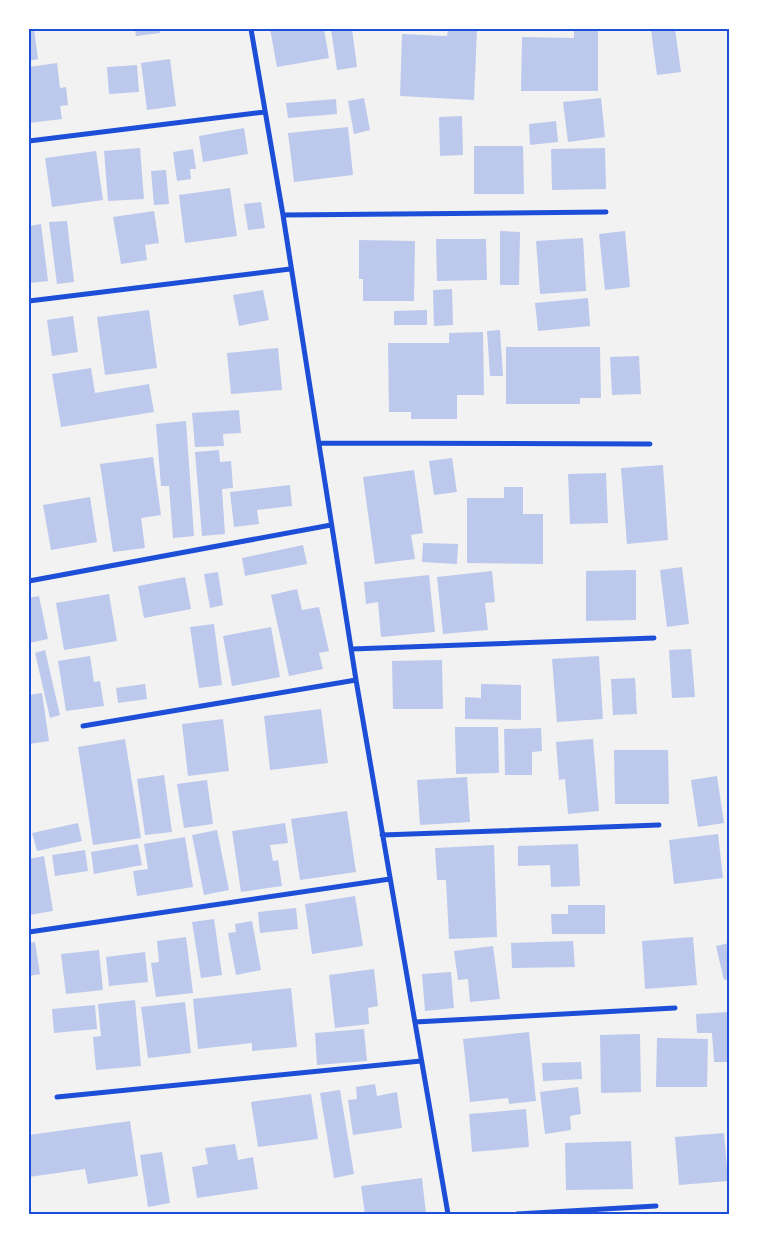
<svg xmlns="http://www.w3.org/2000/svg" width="758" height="1243" viewBox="0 0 758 1243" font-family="Commissioner,sans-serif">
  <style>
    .building { fill: #bdc9ec }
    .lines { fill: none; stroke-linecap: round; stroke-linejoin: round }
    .minor { stroke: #1d4ed8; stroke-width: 5 }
    .neatline { fill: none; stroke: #1d4ed8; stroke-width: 2 }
  </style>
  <rect width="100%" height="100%" fill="#f2f2f2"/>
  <!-- building -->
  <path class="building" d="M29 29H34L38 59 29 61Z
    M135 29H159L160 33 136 36Z
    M270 29H324L329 58 277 67Z
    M331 29H352L357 67 337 70Z
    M448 29H477L474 100 400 96 402 34 447 36Z
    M574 29H598V91H521L522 37 574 38Z
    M675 29 681 72 657 75 651 30Z
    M170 59 176 106 147 110 141 63Z
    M57 63 60 88 66 87 68 105 60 106 62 119 29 123V67Z
    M137 65 139 92 109 94 107 67Z
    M364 98 370 130 354 134 348 101Z
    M601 98 605 137 568 142 563 102Z
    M336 99 337 114 288 118 286 103Z
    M462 116 463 155 440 156 439 117Z
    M556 121 558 142 530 145 529 124Z
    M348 127 353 175 294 182 288 133Z
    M244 128 248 154 203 162 199 136Z
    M474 146H523L524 194H474Z
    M140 148 144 199 108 201 104 151Z
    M605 148 606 189 552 190 551 149Z
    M193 149 196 169H190L191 179 177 181 173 152Z
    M96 151 103 200 52 207 45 158Z
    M166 170 169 204 154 205 151 171Z
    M230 188 237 236 185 243 179 195Z
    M261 202 265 228 248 230 244 204Z
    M154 211 159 243 145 245 147 260 121 264 113 217Z
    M67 221 74 282 57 284 49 222Z
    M41 224 48 281 29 283V226Z
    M500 231 520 232 519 285H500Z
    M625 231 630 287 605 290 599 234Z
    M583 238 586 291 540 294 536 241Z
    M436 239H486L487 280 437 281Z
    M359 240 415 241 414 301H363V279H359Z
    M452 289 453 325 434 326 433 290Z
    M263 290 269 320 239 326 233 295Z
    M588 298 590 326 538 331 535 303Z
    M149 310 157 368 105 375 97 317Z
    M427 310V325H394V311Z
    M73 316 78 352 52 356 47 320Z
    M500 330 503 376H490L487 331Z
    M483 332 484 395H457V419H411V412H389L388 343H449V333Z
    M506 347H600L601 398H580V404H506Z
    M278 348 282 390 231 394 227 353Z
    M639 356 641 394 612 395 610 357Z
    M91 368 95 393 149 384 154 412 61 427 52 374Z
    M239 410 241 433 223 434 224 446 195 447 192 413Z
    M186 421 194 536 173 538 169 486H161L156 424Z
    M219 450 220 462 231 461 233 488 222 489 225 534 202 536 195 452Z
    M153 457 161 515 141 518 145 548 113 552 100 464Z
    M452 458 457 492 434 495 429 461Z
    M663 465 668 540 627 544 621 468Z
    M414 470 423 533 411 535 415 559 375 564 363 477Z
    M606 473 608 523 570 524 568 474Z
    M290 485 292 506 257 510 259 524 234 527 230 492Z
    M504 487H523V514H543V564L467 563V498H504Z
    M90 497 97 542 51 550 43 505Z
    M423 543 458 544 457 564 422 562Z
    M303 545 307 564 245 576 242 558Z
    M682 567 689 624 667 627 660 570Z
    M636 570V620L586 621V571Z
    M492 571 495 602 485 603 488 630 443 634 437 577Z
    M218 572 223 605 210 608 204 574Z
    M429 575 435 632 381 637 378 602 366 604 364 582Z
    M185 577 191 609 144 618 138 586Z
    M297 589 302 610 319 607 329 651 319 653 323 669 289 676 271 595Z
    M109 594 117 641 64 650 56 603Z
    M39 596 48 639 29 643V598Z
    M214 624 222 685 199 688 190 627Z
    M271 627 280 677 232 686 223 636Z
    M691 649 695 697 672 698 669 650Z
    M45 650 60 715 50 718 35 653Z
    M90 656 94 682 100 681 104 706 66 711 58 661Z
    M599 656 603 719 557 722 552 659Z
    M442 660 443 709H393L392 661Z
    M635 678 637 714 613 715 611 679Z
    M145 684 147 699 118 703 116 688Z
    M481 684 521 685V720L465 719V697L481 698Z
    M42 693 49 741 29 744V695Z
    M321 709 328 763 270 770 264 716Z
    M223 719 229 771 188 776 182 724Z
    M455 727H498L499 773 456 774Z
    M541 728 542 751 532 752V775H505L504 729Z
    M125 739 141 838 93 845 78 747Z
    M593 739 599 811 568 814 565 779 559 780 556 742Z
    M614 750H668L669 804H615Z
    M164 775 172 832 145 835 137 779Z
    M717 776 724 823 698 827 691 780Z
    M467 777 470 822 420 825 417 780Z
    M207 780 213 824 184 828 177 784Z
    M347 811 356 872 300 880 291 819Z
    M78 823 82 841 37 851 32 833Z
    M285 823 288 843 270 845 273 861 278 860 282 886 241 892 232 831Z
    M217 830 229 890 204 895 192 835Z
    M718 834 723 878 674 884 669 840Z
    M185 837 193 887 137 896 133 871 148 869 144 844Z
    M138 844 142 865 94 874 91 852Z
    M578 844 580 886 551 887 550 865 518 866V846Z
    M494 845 497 937 449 939 446 880H437L435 848Z
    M85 850 88 871 55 876 52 855Z
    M44 856 53 911 29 915V859Z
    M355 896 363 946 312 954 305 904Z
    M568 905H605V934H552L551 914H568Z
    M296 908 298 929 260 933 258 912Z
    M214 919 222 975 201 978 192 922Z
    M252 921 261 970 236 975 228 933 236 932 235 924Z
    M186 937 193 993 156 997 151 963 159 962 157 941Z
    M693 937 697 985 645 989 642 941Z
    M573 941 575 967 512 968 511 943Z
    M35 942 40 974 29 976V943Z
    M729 943V979L724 980 716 946Z
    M493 946 500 999 470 1002 468 979 458 980 454 951Z
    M99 950 103 990 66 994 61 954Z
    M145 952 148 982 109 986 106 957Z
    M374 969 378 1006 368 1008 369 1024 335 1028 329 975Z
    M451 972 454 1008 425 1011 422 974Z
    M291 988 297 1047 252 1051V1043L198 1049 193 999Z
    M135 1000 141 1066 96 1070 93 1037 101 1036 98 1004Z
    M185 1002 191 1053 148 1058 141 1007Z
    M95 1005 97 1029 54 1033 52 1009Z
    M729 1012V1062H714L712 1033H697L696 1014Z
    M364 1029 367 1061 317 1065 315 1033Z
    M529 1032 536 1101 509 1104 508 1098 470 1102 463 1039Z
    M640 1034 641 1092 601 1093 600 1035Z
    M657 1038 708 1039 707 1087H656Z
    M581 1062 582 1079 543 1081 542 1063Z
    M375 1084 377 1096 397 1092 402 1128 353 1135 348 1100 357 1099 356 1087Z
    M578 1087 581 1114 570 1116 571 1130 545 1134 540 1092Z
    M340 1090 354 1174 334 1178 320 1093Z
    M311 1094 318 1139 258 1147 251 1102Z
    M526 1109 529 1147 472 1152 469 1114Z
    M130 1121 138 1176 88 1184 85 1169 29 1177V1135Z
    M724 1133 728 1181 679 1185 675 1137Z
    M631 1141 633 1189 566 1190 565 1143Z
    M235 1144 238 1160 253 1157 258 1189 197 1198 192 1167 208 1164 205 1148Z
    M162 1152 170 1203 148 1207 140 1155Z
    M422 1178 426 1214H365L361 1186Z"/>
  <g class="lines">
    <!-- minor -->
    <path class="minor" d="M251 29 283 215 356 680 448 1214
      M29 141 265 112
      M283 215 606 212
      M29 301 290 269
      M319 443 650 444
      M29 581 331 525
      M352 649 654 638
      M83 726 356 680
      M382 835 659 825
      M29 932 390 879
      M415 1022 675 1008
      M57 1097 421 1061
      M517 1214 656 1206"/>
  </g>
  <!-- border -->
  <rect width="758" height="1243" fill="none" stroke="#ffffff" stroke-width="60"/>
  <rect x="30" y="30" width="698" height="1183" class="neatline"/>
</svg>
